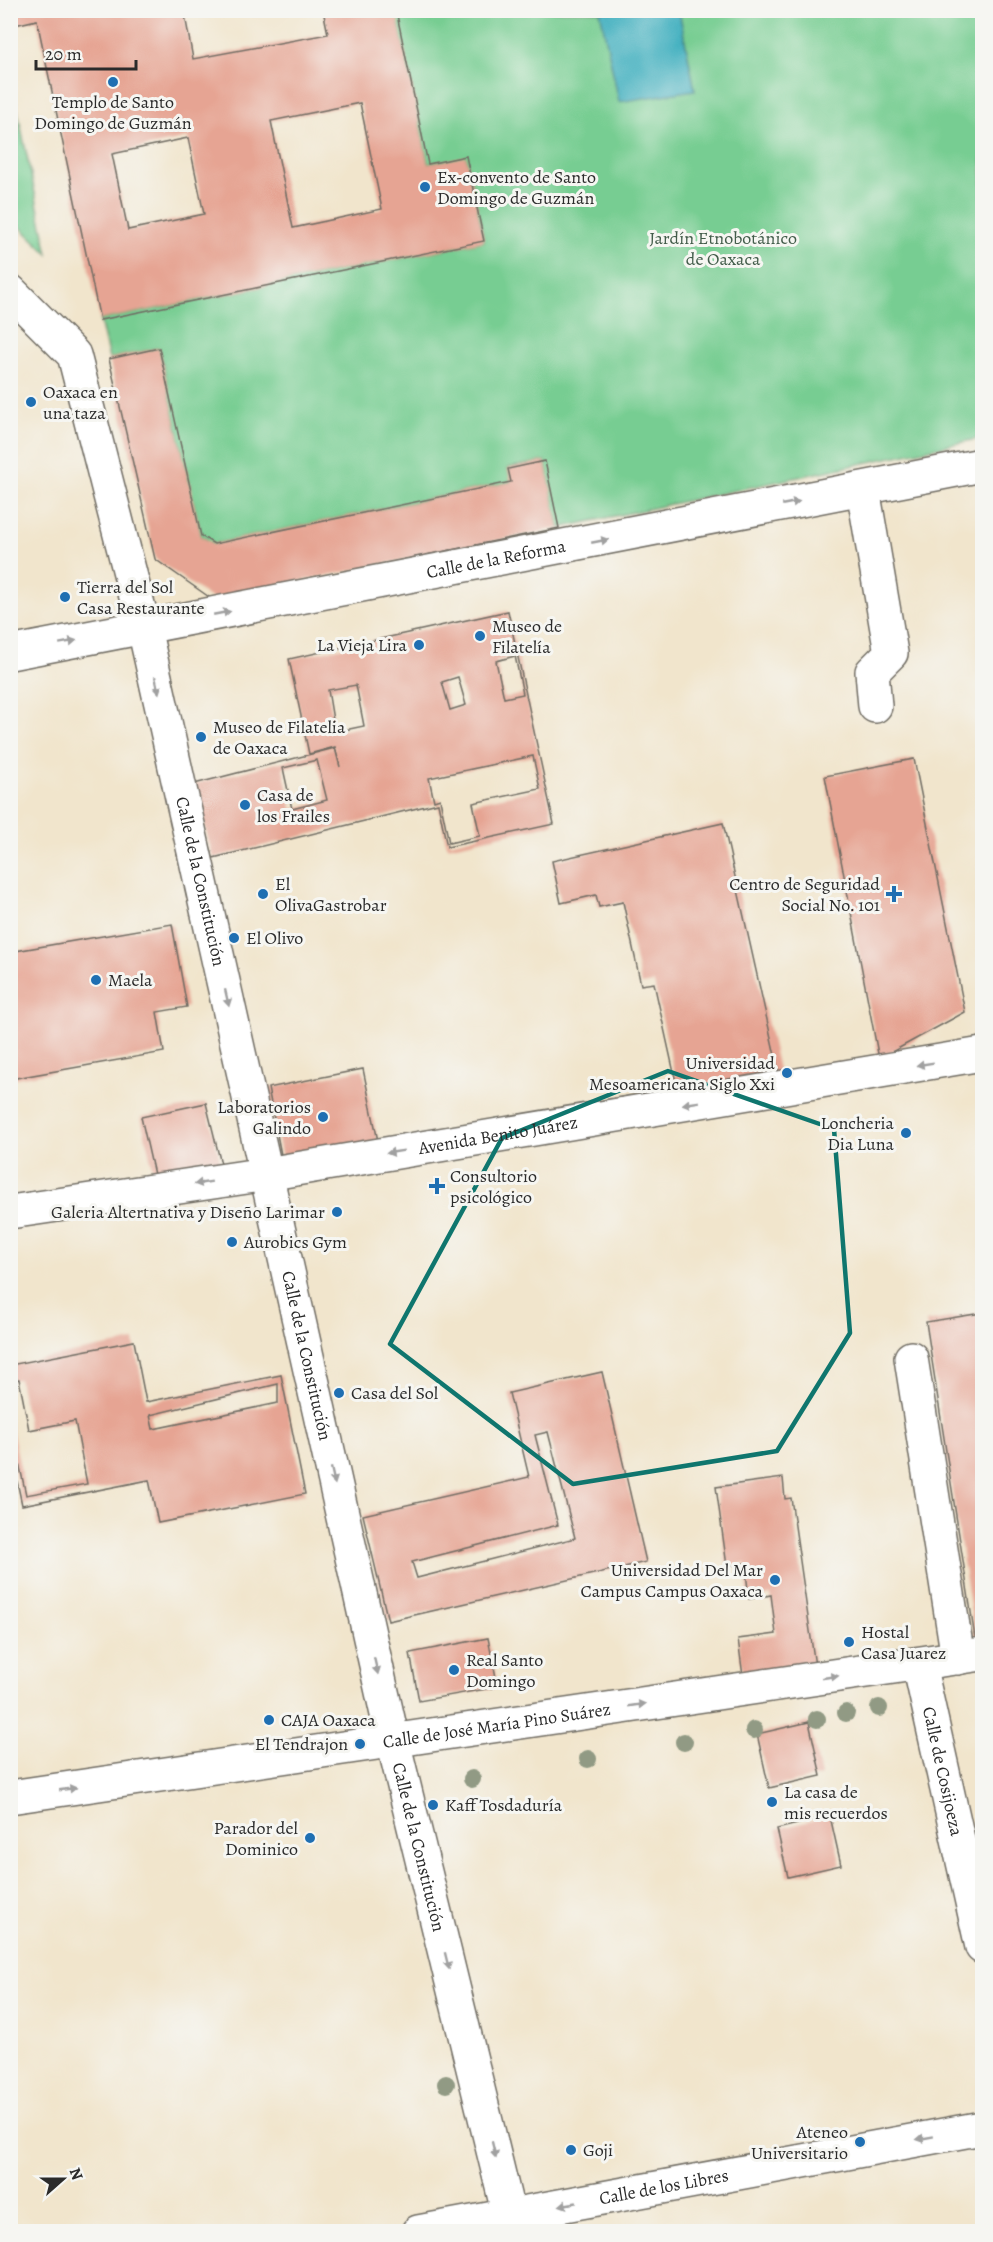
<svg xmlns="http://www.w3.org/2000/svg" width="993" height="2242" viewBox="0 0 993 2242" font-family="Alegreya,serif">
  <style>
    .green { fill: #77cd92; stroke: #517c5e; stroke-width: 1.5 }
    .water { fill: #43b0c0; stroke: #376e76; stroke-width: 1.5 }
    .building { fill: #e6a493; fill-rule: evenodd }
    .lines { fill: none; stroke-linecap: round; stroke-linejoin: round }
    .minor-casing { stroke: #706c63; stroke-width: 36 }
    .major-casing { stroke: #706c63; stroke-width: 36 }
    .minor { stroke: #fff; stroke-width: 33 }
    .major { stroke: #fff; stroke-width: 33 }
    .tree { fill: #919a84 }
    .oneway { fill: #a0a0a0 }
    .marked { fill: none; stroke: #0f766e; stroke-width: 4.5; stroke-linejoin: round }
    .poi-dot { fill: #1f6fb2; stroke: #f6f6f2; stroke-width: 2 }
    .labels { text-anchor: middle; stroke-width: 6; stroke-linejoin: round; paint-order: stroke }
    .poi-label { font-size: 18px; fill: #2b2b2b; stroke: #f6f6f2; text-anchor: start }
    .park-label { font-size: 18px; fill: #425c4a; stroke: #f6f6f2 }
    .street-label { font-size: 18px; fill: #2b2b2b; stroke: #f6f6f2 }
  </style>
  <rect width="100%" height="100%" fill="#f6f6f2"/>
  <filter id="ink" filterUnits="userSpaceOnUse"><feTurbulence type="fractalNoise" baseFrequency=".0167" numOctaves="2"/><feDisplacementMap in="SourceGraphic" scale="12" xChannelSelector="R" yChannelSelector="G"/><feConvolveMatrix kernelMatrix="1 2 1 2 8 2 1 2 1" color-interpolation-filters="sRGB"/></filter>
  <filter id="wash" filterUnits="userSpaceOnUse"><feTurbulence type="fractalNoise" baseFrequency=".008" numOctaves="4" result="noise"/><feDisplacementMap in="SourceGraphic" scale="24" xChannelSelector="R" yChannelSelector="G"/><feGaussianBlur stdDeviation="1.35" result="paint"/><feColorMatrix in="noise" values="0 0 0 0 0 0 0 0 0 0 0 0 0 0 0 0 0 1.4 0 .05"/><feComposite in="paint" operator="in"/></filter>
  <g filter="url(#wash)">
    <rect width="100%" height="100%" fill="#f1e5cc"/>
    <!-- green -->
    <path class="green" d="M396 11H982V438L559 528 545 461 508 468 511 482 214 544 201 536 159 348 109 359 100 320 484 241 466 157 428 164Z
      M11 81 48 254 11 218Z"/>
    <!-- water -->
    <path class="water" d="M600 11H679L695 90 619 102Z"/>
    <g id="blocks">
      <!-- building -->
      <path class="building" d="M10 10H184L193 59 328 34 323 10H396L428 164 466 156 484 241 100 320 37 20 10 26ZM360 103 382 209 293 228 271 121ZM188 138 204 214 128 230 112 154Z
        M159 348 201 536 214 544 511 482 508 469 545 461 559 528 212 599 155 559 109 359Z
        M508 611 554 824 447 847 438 803 213 858 194 784 335 748 340 767 335 747 309 754 289 659ZM515 656 523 694 504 698 496 661ZM458 677 466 705 450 710 442 682ZM356 685 364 726 335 732 328 690ZM533 756 540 789 473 803 480 836 449 843 440 799 434 801 429 778ZM317 760 327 800 292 809 283 768Z
        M914 759 965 1012 879 1059 825 776Z
        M723 823 780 1078 680 1100 654 983 641 985 623 902 599 907 596 895 561 903 552 861Z
        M172 924 187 1007 157 1012 164 1052 10 1079V952Z
        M363 1069 379 1146 283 1165 268 1088Z
        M206 1103 221 1164 155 1179 141 1117Z
        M982 1313V1637L975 1638 926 1322Z
        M134 1341 146 1402 281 1375 305 1494 158 1523 149 1480 22 1505 10 1448V1421L26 1495 87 1484 75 1421 29 1430 19 1379 10 1380V1365ZM278 1384V1403L153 1429 150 1415Z
        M602 1372 646 1562 388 1621 363 1515 529 1477 509 1393ZM548 1432 575 1538 417 1578 412 1562 558 1525 535 1435Z
        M783 1478 785 1499 791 1498 815 1666 743 1676 738 1639 776 1634 771 1595 749 1599 745 1563 727 1566 716 1487Z
        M488 1638 498 1687 419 1701 410 1653Z
        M809 1722 821 1776 769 1788 757 1734Z
        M830 1816 841 1865 788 1877 777 1829Z"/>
    </g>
  </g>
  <g filter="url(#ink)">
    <use href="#blocks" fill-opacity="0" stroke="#706c63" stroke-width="1.5"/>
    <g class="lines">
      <defs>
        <g id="minor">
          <path id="s1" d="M10 291 74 355 144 628 393 1741 513 2232"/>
          <path d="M863 489 891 653 872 672 875 706"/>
          <path id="s2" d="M10 653 982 465"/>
          <path d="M911 1358 958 1658"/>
          <path id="s3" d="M919 1664 982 1947"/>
          <path id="s4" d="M418 2232 982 2128"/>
        </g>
        <g id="major">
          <path id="s5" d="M10 1212 266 1174 982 1054"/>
          <path id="s6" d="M10 1797 982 1654"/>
        </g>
      </defs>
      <!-- minor casing -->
      <use href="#minor" class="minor-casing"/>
      <!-- major casing -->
      <use href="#major" class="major-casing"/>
      <!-- minor -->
      <use href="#minor" class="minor"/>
      <!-- major -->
      <use href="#major" class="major"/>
    </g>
    <!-- trees -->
    <g class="tree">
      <circle cx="879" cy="1708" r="9"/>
      <circle cx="846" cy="1713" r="9"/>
      <circle cx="817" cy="1719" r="9"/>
      <circle cx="754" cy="1730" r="9"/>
      <circle cx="684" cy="1742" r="9"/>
      <circle cx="588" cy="1759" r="9"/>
      <circle cx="472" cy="1779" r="9"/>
      <circle cx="446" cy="2084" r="9"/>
    </g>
    <!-- one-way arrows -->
    <defs><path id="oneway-solid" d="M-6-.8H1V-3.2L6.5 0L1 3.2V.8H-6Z" transform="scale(1.5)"/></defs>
    <g class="oneway">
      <use href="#oneway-solid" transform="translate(791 503) rotate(-11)"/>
      <use href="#oneway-solid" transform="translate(600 541) rotate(-11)"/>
      <use href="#oneway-solid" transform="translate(222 613) rotate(-11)"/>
      <use href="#oneway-solid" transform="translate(68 642) rotate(-10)"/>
      <use href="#oneway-solid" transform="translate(157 685) rotate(77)"/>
      <use href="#oneway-solid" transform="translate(227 998) rotate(77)"/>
      <use href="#oneway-solid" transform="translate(925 1064) rotate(171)"/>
      <use href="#oneway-solid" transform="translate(691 1103) rotate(171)"/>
      <use href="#oneway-solid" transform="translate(395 1152) rotate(171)"/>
      <use href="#oneway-solid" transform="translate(203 1183) rotate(171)"/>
      <use href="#oneway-solid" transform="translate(333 1476) rotate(77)"/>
      <use href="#oneway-solid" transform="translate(376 1666) rotate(77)"/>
      <use href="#oneway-solid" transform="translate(830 1677) rotate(-8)"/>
      <use href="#oneway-solid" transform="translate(637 1705) rotate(-8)"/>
      <use href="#oneway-solid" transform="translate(68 1789) rotate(-8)"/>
      <use href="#oneway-solid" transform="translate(447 1961) rotate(76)"/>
      <use href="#oneway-solid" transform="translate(925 2138) rotate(170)"/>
      <use href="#oneway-solid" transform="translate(494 2150) rotate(76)"/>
      <use href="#oneway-solid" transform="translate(568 2204) rotate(170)"/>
    </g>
  </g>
  <!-- marked area -->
  <path class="marked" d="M668 1071 834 1129 850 1333 777 1451 573 1484 390 1344 502 1138Z"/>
  <!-- markers -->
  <g class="poi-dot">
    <circle cx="113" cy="82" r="6"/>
    <circle cx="425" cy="187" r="6"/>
    <circle cx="31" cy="402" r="6"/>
    <circle cx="65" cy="597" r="6"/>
    <circle cx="480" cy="636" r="6"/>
    <circle cx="419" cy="645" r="6"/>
    <circle cx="201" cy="737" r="6"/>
    <circle cx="245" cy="805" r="6"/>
    <circle cx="263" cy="894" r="6"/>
    <path d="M891 885h6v6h6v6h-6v6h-6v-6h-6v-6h6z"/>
    <circle cx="234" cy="938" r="6"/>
    <circle cx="96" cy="980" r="6"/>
    <circle cx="787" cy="1073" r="6"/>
    <circle cx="323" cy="1117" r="6"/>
    <circle cx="906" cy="1133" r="6"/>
    <path d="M434 1177h6v6h6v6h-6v6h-6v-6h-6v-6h6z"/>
    <circle cx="337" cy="1212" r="6"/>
    <circle cx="232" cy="1242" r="6"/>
    <circle cx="339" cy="1393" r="6"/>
    <circle cx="775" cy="1580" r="6"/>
    <circle cx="849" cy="1642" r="6"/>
    <circle cx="454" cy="1670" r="6"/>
    <circle cx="269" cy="1720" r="6"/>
    <circle cx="360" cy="1744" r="6"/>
    <circle cx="772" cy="1802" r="6"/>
    <circle cx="433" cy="1805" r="6"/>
    <circle cx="310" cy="1838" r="6"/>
    <circle cx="860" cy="2142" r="6"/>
    <circle cx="571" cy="2150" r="6"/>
  </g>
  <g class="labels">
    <!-- poi labels -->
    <g class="poi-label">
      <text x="113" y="108" text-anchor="middle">Templo de Santo<tspan x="113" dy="21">Domingo de Guzmán</tspan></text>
      <text x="437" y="183">Ex-convento de Santo<tspan x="437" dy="21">Domingo de Guzmán</tspan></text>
      <text x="43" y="398">Oaxaca en<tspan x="43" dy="21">una taza</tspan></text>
      <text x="77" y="593">Tierra del Sol<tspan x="77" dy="21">Casa Restaurante</tspan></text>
      <text x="492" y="632">Museo de<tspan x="492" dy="21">Filatelía</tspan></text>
      <text x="407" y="651" text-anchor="end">La Vieja Lira</text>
      <text x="213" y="733">Museo de Filatelia<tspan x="213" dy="21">de Oaxaca</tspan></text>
      <text x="257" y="801">Casa de<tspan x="257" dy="21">los Frailes</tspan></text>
      <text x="275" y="890">El<tspan x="275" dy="21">OlivaGastrobar</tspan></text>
      <text x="880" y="890" text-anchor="end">Centro de Seguridad<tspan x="880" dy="21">Social No. 101</tspan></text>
      <text x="246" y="944">El Olivo</text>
      <text x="108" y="986">Maela</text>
      <text x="775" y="1069" text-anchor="end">Universidad<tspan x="775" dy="21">Mesoamericana Siglo Xxi</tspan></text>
      <text x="311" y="1113" text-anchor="end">Laboratorios<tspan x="311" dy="21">Galindo</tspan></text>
      <text x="894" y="1129" text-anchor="end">Loncheria<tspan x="894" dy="21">Dia Luna</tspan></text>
      <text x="450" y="1182">Consultorio<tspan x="450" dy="21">psicológico</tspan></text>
      <text x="325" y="1218" text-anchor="end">Galeria Altertnativa y Diseño Larimar</text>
      <text x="244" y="1248">Aurobics Gym</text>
      <text x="351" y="1399">Casa del Sol</text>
      <text x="763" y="1576" text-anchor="end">Universidad Del Mar<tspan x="763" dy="21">Campus Campus Oaxaca</tspan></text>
      <text x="861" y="1638">Hostal<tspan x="861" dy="21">Casa Juarez</tspan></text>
      <text x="466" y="1666">Real Santo<tspan x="466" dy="21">Domingo</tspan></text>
      <text x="281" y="1726">CAJA Oaxaca</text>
      <text x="348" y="1750" text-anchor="end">El Tendrajon</text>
      <text x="784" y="1798">La casa de<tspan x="784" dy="21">mis recuerdos</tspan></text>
      <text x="445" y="1811">Kaff Tosdaduría</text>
      <text x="298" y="1834" text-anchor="end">Parador del<tspan x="298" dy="21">Dominico</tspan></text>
      <text x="848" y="2138" text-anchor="end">Ateneo<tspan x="848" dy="21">Universitario</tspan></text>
      <text x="583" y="2156">Goji</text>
    </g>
    <!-- park labels -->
    <g class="park-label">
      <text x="723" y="244">Jardín Etnobotánico<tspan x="723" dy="21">de Oaxaca</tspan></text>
    </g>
    <!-- street labels -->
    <g class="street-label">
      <text dy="6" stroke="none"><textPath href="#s2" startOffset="495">Calle de la Reforma</textPath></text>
      <text dy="6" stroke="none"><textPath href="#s1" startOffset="632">Calle de la Constitución</textPath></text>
      <text dy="6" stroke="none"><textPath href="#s5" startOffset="494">Avenida Benito Juárez</textPath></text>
      <text dy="6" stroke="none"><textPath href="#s1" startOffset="1118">Calle de la Constitución</textPath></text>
      <text dy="6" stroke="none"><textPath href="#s6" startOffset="492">Calle de José María Pino Suárez</textPath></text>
      <text dy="6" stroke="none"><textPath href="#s3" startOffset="110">Calle de Cosijoeza</textPath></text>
      <text dy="6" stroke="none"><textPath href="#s1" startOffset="1622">Calle de la Constitución</textPath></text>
      <text dy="6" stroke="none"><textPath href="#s4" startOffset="250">Calle de los Libres</textPath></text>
    </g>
  </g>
  <!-- margin -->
  <rect width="993" height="2242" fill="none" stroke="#f6f6f2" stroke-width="36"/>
  <!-- north arrow -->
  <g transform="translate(63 2179) rotate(69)" stroke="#f6f6f2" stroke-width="4.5" paint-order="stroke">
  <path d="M0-4.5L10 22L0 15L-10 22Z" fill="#2b2b2b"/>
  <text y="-9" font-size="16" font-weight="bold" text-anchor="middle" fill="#2b2b2b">N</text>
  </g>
  <!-- scale -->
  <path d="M36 60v9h100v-9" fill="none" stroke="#2b2b2b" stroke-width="3"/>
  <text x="45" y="60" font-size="18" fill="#2b2b2b" stroke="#f6f6f2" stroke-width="4.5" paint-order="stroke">20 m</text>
</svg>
